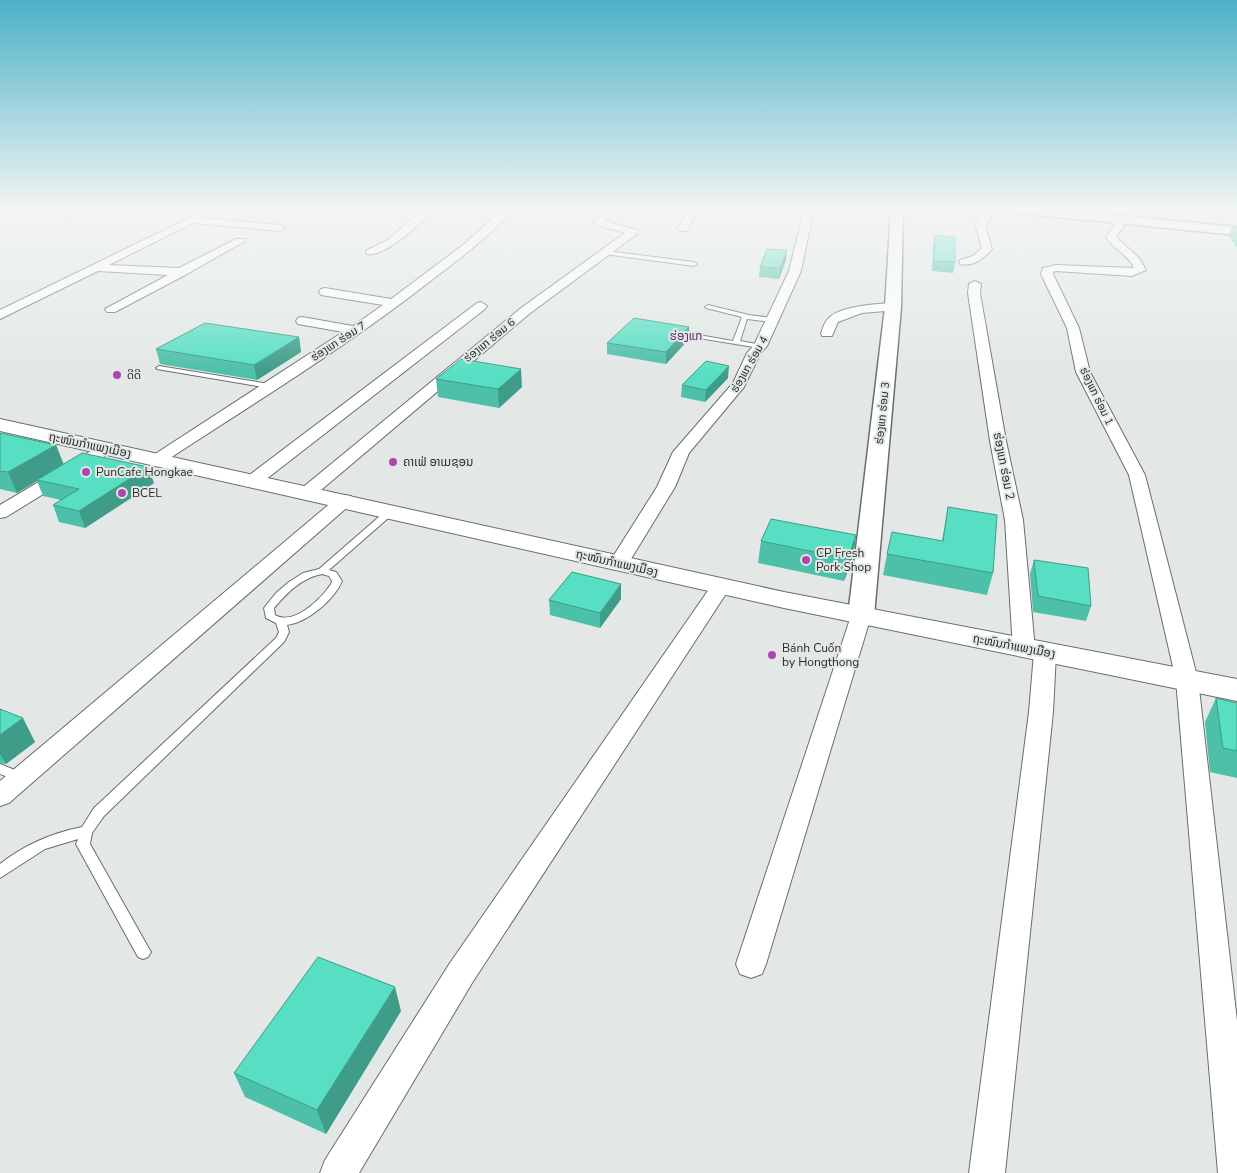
<svg xmlns="http://www.w3.org/2000/svg" width="1237" height="1173" viewBox="0 0 1237 1173" font-family="'Nunito Sans','Noto Sans Lao',sans-serif">
  <style>
    .lines { fill: none; stroke-linecap: round; stroke-linejoin: round }
    .service-casing { stroke: #696d6c; stroke-width: 2 }
    .minor-casing { stroke: #696d6c; stroke-width: 2 }
    .tertiary-casing { stroke: #696d6c; stroke-width: 3 }
    .primary-casing { stroke: #696d6c; stroke-width: 2 }
    .service { fill: #fff; fill-rule: evenodd }
    .minor { fill: #fff; fill-rule: evenodd }
    .tertiary { fill: #fff; fill-rule: evenodd }
    .primary { fill: #fff; fill-rule: evenodd }
    .wall { fill: #4cc0a8 }
    .shaded-wall { fill: #3e9c88 }
    .building { fill: #58dfc3; stroke: #3e9c88 }
    .poi-dot { fill: #ab47ac; stroke: #e3e8e7; stroke-width: 2 }
    .labels { text-anchor: middle; stroke-width: 4; stroke-linejoin: round; paint-order: stroke }
    .far-street-label { font-size: 11px; fill: #2a2c2b; stroke: #e3e8e7 }
    .far-poi-label { font-size: 11px; fill: #2a2c2b; stroke: #e3e8e7; text-anchor: start }
    .far-quarter-label { font-size: 12px; fill: #602f61; stroke: #e3e8e7 }
    .street-label { font-size: 12px; fill: #2a2c2b; stroke: #e3e8e7 }
    .poi-label { font-size: 12px; fill: #2a2c2b; stroke: #e3e8e7; text-anchor: start }
  </style>
  <rect width="100%" height="100%" fill="#e3e8e7"/>
  <g class="lines">
    <defs>
      <path id="service" d="M606 251 694 262 697 264 694 266 604 254 603 253Z
        M708 305 749 315 773 318 776 320 773 322 747 319 740 341 762 345V347L760 348 674 334 673 333 676 331 733 341 742 317 706 308 705 307Z
        M159 366 269 384 273 386 269 388 157 369 156 368Z
        M391 508 394 509 395 511 394 513 329 570 336 572 342 581C335 599 307 623 287 625L289 632 284 642 104 816 92 833 90 844 148 947 151 952 148 957 143 959 138 957 76 844 78 839 45 849 0 878V864C24 845 52 833 82 827L94 808 276 638 279 632 276 623 266 618 264 608 276 593 289 582 303 573 319 569 388 509ZM322 574 329 576 332 581 331 584C321 599 294 626 275 615L274 608C287 593 301 578 322 574Z
        M0 764 25 774 27 777 25 780 21 782 0 774Z"/>
      <path id="minor" d="M76 209H90L70 217 65 214Z
        M203 209H214L202 218 280 225 285 228 280 231 193 223 109 265 179 268 236 239H244L245 241 187 274 115 312H107L105 309 168 275 98 271 0 319V310L189 218Z
        M424 209H434C423 222 384 258 367 254L366 252 367 250 386 241Z
        M503 209H513C491 236 460 258 433 279 348 346 254 403 164 462H152L150 459 152 456 343 332 298 324 296 321 298 318 302 317 353 326 383 305 321 295 319 292 321 289 325 288 391 299 463 245Z
        M608 209H618L605 221 637 230V234L529 314 314 496 308 497 302 496 299 492 302 488 521 308 625 233 597 225 594 221Z
        M688 209H698L687 231H679L678 229Z
        M789 209H804L813 213 801 271 767 346 760 354 744 387 689 453 675 487 626 567 619 569 612 567 609 563 657 487 673 452 733 383 747 353 754 345 789 271 803 215Z
        M984 209H994L990 220 985 225 992 249C985 258 973 267 960 264L959 262 960 260 973 256 982 248 975 224 981 219Z
        M1132 209H1142L1128 222H1122L1124 226 1116 237 1139 258 1146 270 1132 276 1056 271 1053 272V274L1079 328 1090 372 1145 475 1198 680 1237 1021V1173H1218L1176 680 1129 475 1076 372 1067 328 1041 274 1043 268 1056 265 1134 268C1129 255 1113 249 1106 237L1114 226 1110 219 1112 217H1118L1120 220Z
        M975 281 981 284 980 293 1006 441 1023 520 1035 649 1032 654 1024 656 1016 654 1013 649 1005 520 990 441 968 293 969 284Z
        M481 302 487 306 485 309 260 484H248L245 480 248 476 477 303Z
        M893 303 897 304 899 307 897 310 862 313 838 322 832 336H822L821 333C823 329 824 322 828 319 838 306 877 304 893 303Z
        M107 443 113 445 115 448 113 451 6 517 0 518V505L101 445Z
        M345 495 351 496 354 500 351 504 9 803 0 806V781L339 496Z
        M721 580 728 582 731 586 472 983 359 1173H320L325 1160 450 963 714 582Z
        M861 610 868 611 871 616 766 964 762 974 751 978 740 974 736 964 851 616 854 611Z
        M1045 646 1053 648 1056 653 1053 712 1005 1173H969L1029 712 1034 653 1037 648Z"/>
      <path id="tertiary" d="M891 209H903L901 307 874 616 870 622 861 624 852 622 848 616 885 307Z
        M1011 209H1051L1237 227V235L1017 213Z"/>
      <path id="primary" d="M0 419 784 592 1237 679V701L784 608 0 431Z"/>
    </defs>
    <!-- service casing -->
    <use href="#service" class="service-casing"/>
    <!-- minor casing -->
    <use href="#minor" class="minor-casing"/>
    <!-- tertiary casing -->
    <use href="#tertiary" class="tertiary-casing"/>
    <!-- primary casing -->
    <use href="#primary" class="primary-casing"/>
    <!-- service -->
    <use href="#service" class="service"/>
    <!-- minor -->
    <use href="#minor" class="minor"/>
    <!-- tertiary -->
    <use href="#tertiary" class="tertiary"/>
    <!-- primary -->
    <use href="#primary" class="primary"/>
  </g>
  <!-- wall -->
  <path class="wall" d="M1232 227H1237V248L1229 236Z
    M935 235 955 262 953 273 932 271 933 245Z
    M787 250 786 260 779 279 759 277 760 267Z
    M689 327V339L666 364 607 354V343Z
    M299 337 301 352 257 380 160 364 156 349Z
    M728 378 705 402 681 397 682 385Z
    M436 379 522 387 499 408 438 397Z
    M0 433 56 445 63 464 154 483 85 528 59 522 53 505 61 500 43 496 37 481 17 493 0 489Z
    M948 507 993 573 987 595 883 575 887 554 942 541Z
    M856 535 853 557 844 581 758 563 761 541Z
    M1034 560 1091 606 1086 621 1033 612 1030 574Z
    M621 599 600 628 550 615 549 600Z
    M1216 698 1237 703V778L1210 772 1205 722Z
    M0 709 35 742 6 764 0 763Z
    M401 1011 326 1134 245 1097 234 1073Z"/>
  <!-- shaded-wall -->
  <path class="shaded-wall" d="M787 250 786 260 779 279 780 268Z
    M689 327V339L666 364V352Z
    M299 337 301 352 257 380 254 365Z
    M729 366 728 378 705 402 706 390Z
    M521 369 522 387 499 408 498 389Z
    M56 445 64 465 37 480V481L17 493 8 472Z
    M148 467 154 483 85 528 79 511Z
    M856 535 853 557 844 581 848 559Z
    M621 584V599L600 628V613Z
    M23 718 35 742 6 764 0 754V735Z
    M395 987 401 1011 326 1134 317 1110Z"/>
  <!-- building -->
  <path class="building" d="M1232 227H1237V234Z
    M935 235 955 237V262L934 261Z
    M767 249 787 250 780 268 760 267Z
    M634 318 689 327 666 352 607 343Z
    M205 323 299 337 254 365 156 349Z
    M461 359 521 369 498 389 436 379Z
    M706 361 729 366 706 390 682 385Z
    M0 433 56 445 8 472 0 471Z
    M82 453 148 467 79 511 53 505 79 489 37 480Z
    M948 507 997 515 993 573 887 554 892 532 943 541Z
    M771 519 856 535 848 559 761 541Z
    M1034 560 1088 568 1091 606 1038 596Z
    M572 572 621 584 600 613 549 600Z
    M1216 698 1237 703V751L1223 748Z
    M0 709 23 718 0 735Z
    M318 957 395 987 317 1110 234 1073Z"/>
  <!-- sky -->
  <linearGradient id="sky" x2="0" y2="1"><stop stop-color="#4bb1c6"/><stop offset="0.56" stop-color="#f2f5f4"/><stop offset="1" stop-color="#f2f5f4" stop-opacity="0"/></linearGradient>
  <rect width="1237" height="373" fill="url(#sky)"/>
  <!-- markers -->
  <g class="poi-dot">
    <circle cx="117" cy="375" r="5"/>
    <circle cx="393" cy="462" r="5"/>
    <circle cx="86" cy="472" r="5"/>
    <circle cx="122" cy="493" r="5"/>
    <circle cx="806" cy="560" r="5"/>
    <circle cx="772" cy="655" r="5"/>
  </g>
  <g class="labels">
    <!-- far-street labels -->
    <g class="far-street-label">
      <text transform="translate(489 340) rotate(-39)" y="4">ຮ່ອງແກ ຮ່ອມ 6</text>
      <text transform="translate(338 341) rotate(-33)" y="4">ຮ່ອງແກ ຮ່ອມ 7</text>
      <text transform="translate(749 364) rotate(-60)" y="4">ຮ່ອງແກ ຮ່ອມ 4</text>
      <text transform="translate(1097 396) rotate(64)" y="4">ຮ່ອງແກ ຮ່ອມ 1</text>
      <text transform="translate(882 413) rotate(-84)" y="4">ຮ່ອງແກ ຮ່ອມ 3</text>
    </g>
    <!-- far-poi labels -->
    <g class="far-poi-label">
      <text x="127" y="379">ດີດີ</text>
    </g>
    <!-- far-quarter labels -->
    <g class="far-quarter-label">
      <text x="686" y="340">ຮ່ອງແກ</text>
    </g>
    <!-- street labels -->
    <g class="street-label">
      <text transform="translate(90 445) rotate(12)" y="4">ຖະໜົນກຳແພງເມືອງ</text>
      <text transform="translate(1004 466) rotate(79)" y="4">ຮ່ອງແກ ຮ່ອມ 2</text>
      <text transform="translate(617 563) rotate(13)" y="4">ຖະໜົນກຳແພງເມືອງ</text>
      <text transform="translate(1014 646) rotate(11)" y="4">ຖະໜົນກຳແພງເມືອງ</text>
    </g>
    <!-- poi labels -->
    <g class="poi-label">
      <text x="403" y="466">ຄາເຟ່ ອາເມຊອນ</text>
      <text x="96" y="476">PunCafe Hongkae</text>
      <text x="132" y="497">BCEL</text>
      <text x="816" y="557">CP Fresh<tspan x="816" dy="14">Pork Shop</tspan></text>
      <text x="782" y="652">Bánh Cuốn<tspan x="782" dy="14">by Hongthong</tspan></text>
    </g>
  </g>
</svg>
